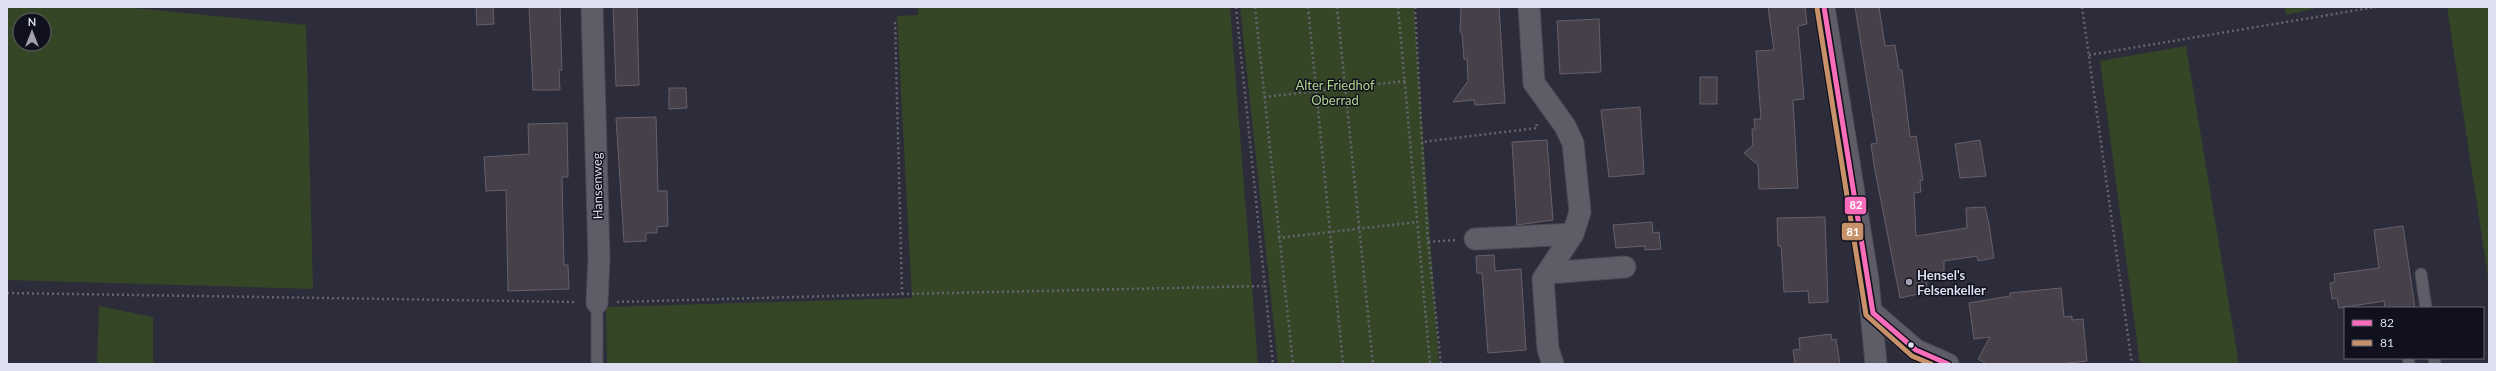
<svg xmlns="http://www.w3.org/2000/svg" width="2496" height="371" viewBox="0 0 2496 371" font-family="Lato,sans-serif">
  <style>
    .green { fill: #354626; fill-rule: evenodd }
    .building { fill: #46404a; stroke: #67606b }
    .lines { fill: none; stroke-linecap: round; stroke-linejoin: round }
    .service-casing { stroke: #4a4a57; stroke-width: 13 }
    .minor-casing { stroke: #4a4a57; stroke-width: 23 }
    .path { stroke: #65656f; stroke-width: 2.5; stroke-dasharray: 2 3; stroke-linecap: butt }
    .service { stroke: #5d5c67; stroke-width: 11 }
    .minor { stroke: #5d5c67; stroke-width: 21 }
    .bus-1-casing { stroke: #11111d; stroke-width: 8 }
    .bus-2-casing { stroke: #11111d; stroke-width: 8 }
    .bus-1 { stroke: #fb6dba; stroke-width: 5 }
    .bus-2 { stroke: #c7916a; stroke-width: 5 }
    .poi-dot { fill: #a0a0b1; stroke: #11111d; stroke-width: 1.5 }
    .bus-dot { fill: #dedff1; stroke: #11111d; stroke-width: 1.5 }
    .labels { text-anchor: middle; stroke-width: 3; stroke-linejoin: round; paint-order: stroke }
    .park-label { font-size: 13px; fill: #b0d68e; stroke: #11111d }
    .street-label { font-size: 13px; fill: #dedff1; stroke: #11111d }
    .poi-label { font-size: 13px; font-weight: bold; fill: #dedff1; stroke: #11111d; text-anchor: start }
    .line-badge { stroke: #11111d; stroke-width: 1.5 }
    .badge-label { font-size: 11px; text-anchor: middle; font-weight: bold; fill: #fff }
  </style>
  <rect width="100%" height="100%" fill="#2d2c3b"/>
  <!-- green -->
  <path class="green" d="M7 7H124L306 25 313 289 7 280ZM20 20H44V44H20Z
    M918 7H1230L1258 364H607L606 307 912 298 897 16 918 15Z
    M1240 7H1414L1439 364H1278Z
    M2285 7H2321L2286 15Z
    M2447 7H2489V289L2487 270Z
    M2186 46 2239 364H2140L2100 61Z
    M99 306 153 317V364H97Z"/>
  <!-- building -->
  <path class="building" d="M476 7H493L494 24 477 25Z
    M529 7H560L562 70H559L560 90H533Z
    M613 7H637L639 85 616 86Z
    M1461 7H1499L1505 103 1475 105 1474 100 1453 102 1468 81 1467 59H1464L1462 34 1460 32Z
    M1768 7H1805L1807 24 1798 26 1804 99 1793 100 1798 188 1759 189 1758 165 1744 153 1753 145 1752 129H1755L1754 119H1761L1756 51 1774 50Z
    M1855 7H1879L1885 46 1895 45 1899 70H1902L1910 137 1916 136 1923 180 1920 181 1921 192 1914 193 1916 236 1967 228 1966 208 1985 207 1989 224 1994 258 1978 261 1977 256 1944 261V272L1925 276 1928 292 1900 298 1874 165 1871 144 1877 143Z
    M1599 19 1601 72 1560 74 1557 21Z
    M1700 77H1717V104H1700Z
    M669 88H686L687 108 669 109Z
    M1640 107 1644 174 1609 177 1601 110Z
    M656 117 658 191H667L668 226 657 227V233H646V241L624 242 616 118Z
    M567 123 568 177H562L564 265H568L569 289 508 291 506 190 486 191 484 157 529 154 528 124Z
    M1547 140 1553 220 1517 225 1512 142Z
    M1980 140 1986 176 1960 178 1955 144Z
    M1825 217 1828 302 1809 303 1808 291 1784 292 1781 246H1778L1777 218Z
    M1652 222 1653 233 1659 232 1661 249 1645 250V246L1616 248 1613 225Z
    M2403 226 2415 308H2385L2384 301 2339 308 2337 298 2332 299 2330 283 2335 282 2334 274 2379 268 2374 230Z
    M1494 255 1495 271 1521 269 1526 350 1488 353 1482 273H1477L1476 256Z
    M2061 288 2064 317 2072 316V320L2083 319 2087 361 2060 364H1987L1978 359 1990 337 1974 339 1969 303 2010 296V293Z
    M1831 334 1832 340 1836 339 1840 364H1795L1793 350 1800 349 1799 338Z"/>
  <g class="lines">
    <defs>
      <path id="service" d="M2421 274 2426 308
        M597 303V364
        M2408 358 2409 364
        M2434 358 2435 364"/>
      <path id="minor" d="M592 7 599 258 597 303
        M1529 7 1534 83 1565 126 1573 143 1580 212 1573 234 1543 279 1548 349 1553 364
        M1824 7 1868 280 1876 364
        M1475 239 1573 234
        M1547 273 1625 267
        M1873 313 1916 350 1948 364"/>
    </defs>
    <!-- service casing -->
    <use href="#service" class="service-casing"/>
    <!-- minor casing -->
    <use href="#minor" class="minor-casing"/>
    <!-- path -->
    <path class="path" d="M1236 7 1273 364
      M1255 7 1293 364
      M1308 7 1343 364
      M1337 7 1373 364
      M1398 7 1430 364
      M1415 7 1422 142
      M2082 7 2132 364
      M2089 55 2376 7
      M1264 97 1405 81
      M1278 238 1417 222
      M1455 240 1428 242 1422 142 1537 128 1536 122
      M1428 242 1441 364
      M7 293 576 302
      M902 294 1263 286
      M617 302 902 294 895 20"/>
    <!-- service -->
    <use href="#service" class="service"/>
    <!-- minor -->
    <use href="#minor" class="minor"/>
    <defs>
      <path id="bus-1" d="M1824 7 1873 313 1916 350 1948 364"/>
      <path id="bus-2" d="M1817 8 1866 315 1912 356 1931 364"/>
    </defs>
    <!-- bus-1 casing -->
    <use href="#bus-1" class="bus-1-casing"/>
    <!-- bus-2 casing -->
    <use href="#bus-2" class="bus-2-casing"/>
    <!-- bus-1 -->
    <use href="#bus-1" class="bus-1"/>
    <!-- bus-2 -->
    <use href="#bus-2" class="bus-2"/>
  </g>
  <!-- markers -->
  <circle class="poi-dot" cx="1909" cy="282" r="4"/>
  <circle class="bus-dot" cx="1911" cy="345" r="3.5"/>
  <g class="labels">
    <!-- park labels -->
    <g class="park-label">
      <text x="1335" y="90">Alter Friedhof<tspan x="1335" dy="15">Oberrad</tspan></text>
    </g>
    <!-- street labels -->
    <g class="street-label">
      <text transform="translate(597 186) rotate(-91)" y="5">Hansenweg</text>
    </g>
    <!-- poi labels -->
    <g class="poi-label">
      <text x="1917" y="280">Hensel's<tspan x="1917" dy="15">Felsenkeller</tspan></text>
    </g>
  </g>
  <g class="line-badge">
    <rect x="1844" y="196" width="23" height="19" rx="4" fill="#fb6dba"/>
    <rect x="1841" y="222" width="23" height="19" rx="4" fill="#c7916a"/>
  </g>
  <g class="badge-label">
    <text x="1856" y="209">82</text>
    <text x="1853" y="236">81</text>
  </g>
  <!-- border -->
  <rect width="2496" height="371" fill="none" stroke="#dedff1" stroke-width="16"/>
  <!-- legend -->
  <rect x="2344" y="307" width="140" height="52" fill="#11111d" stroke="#636372"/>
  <rect x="2352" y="320" width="20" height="6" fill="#fb6dba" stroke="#636372"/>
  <text x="2380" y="327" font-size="12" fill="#dedff1">82</text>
  <rect x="2352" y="340" width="20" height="6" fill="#c7916a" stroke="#636372"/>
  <text x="2380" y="347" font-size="12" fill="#dedff1">81</text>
  <!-- north arrow -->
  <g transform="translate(32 32)"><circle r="19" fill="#11111d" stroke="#636372"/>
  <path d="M0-3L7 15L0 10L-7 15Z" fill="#a0a0b1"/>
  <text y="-6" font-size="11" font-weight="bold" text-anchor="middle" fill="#dedff1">N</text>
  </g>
</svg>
